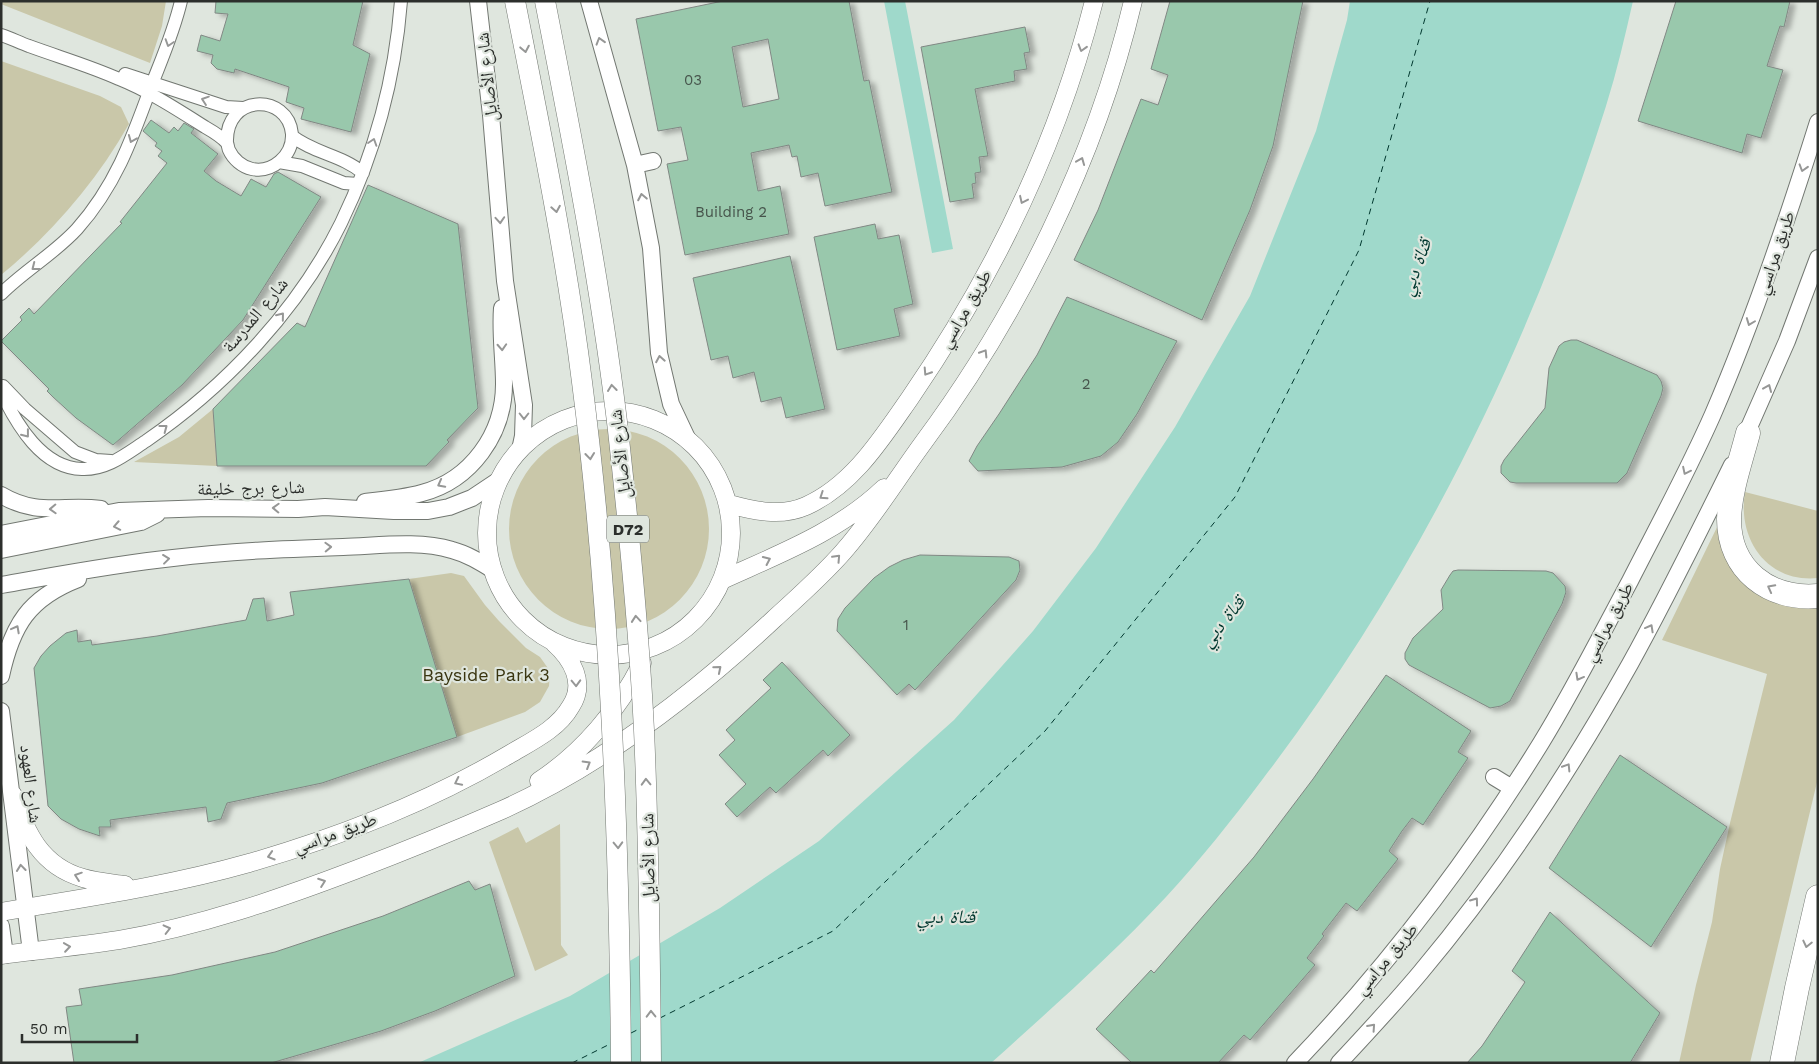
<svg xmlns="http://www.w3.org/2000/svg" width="1819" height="1064" viewBox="0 0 1819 1064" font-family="'Work Sans','Noto Naskh Arabic',sans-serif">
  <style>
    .green { fill: #c9c7a9 }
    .water { fill: #9fd9cb }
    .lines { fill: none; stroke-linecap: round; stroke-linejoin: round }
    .ferry { stroke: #01382f; stroke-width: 1; stroke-dasharray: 6 5; stroke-linecap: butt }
    .building { fill: #99c8ac; stroke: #818884; fill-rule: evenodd; filter: url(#shadow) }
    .minor-casing { stroke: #727771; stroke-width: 14 }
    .tertiary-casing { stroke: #727771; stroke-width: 18 }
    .secondary-casing { stroke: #727771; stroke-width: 19 }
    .motorway-casing { stroke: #727771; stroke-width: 25 }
    .minor { stroke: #fff; stroke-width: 12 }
    .tertiary { stroke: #fff; stroke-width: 16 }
    .secondary { stroke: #fff; stroke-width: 18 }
    .motorway { stroke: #fff; stroke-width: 24 }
    .primary-bridge-casing { stroke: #727771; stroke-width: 21; stroke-linecap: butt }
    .primary-bridge { stroke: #fff; stroke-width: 20 }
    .oneway { stroke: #969796 }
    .labels { text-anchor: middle; stroke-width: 4.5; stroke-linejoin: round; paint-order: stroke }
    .number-label { font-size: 15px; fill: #47554c }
    .shield { fill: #dfe6de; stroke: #626661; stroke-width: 1 }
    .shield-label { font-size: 16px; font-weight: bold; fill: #2c2f2c }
    .street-label { font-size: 18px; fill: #2c2f2c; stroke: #dfe6de }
    .park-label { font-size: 18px; fill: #393510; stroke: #dfe6de }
    .water-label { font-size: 19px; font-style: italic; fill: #01382f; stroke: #dfe6de }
  </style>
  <defs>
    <filter id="shadow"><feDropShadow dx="5.5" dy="3" stdDeviation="2.5" flood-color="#0004"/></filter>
  </defs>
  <rect width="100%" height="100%" fill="#dfe6de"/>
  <!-- green -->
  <path class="green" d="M1 1H166L162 26 150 63 1 4Z
    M1 61 100 96 121 107 129 124C96 182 52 233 1 275Z
    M213 409 217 466 134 462 179 437Z
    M509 529a100 100 0 1 1 200 0a100 100 0 1 1-200 0Z
    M1745 492 1818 511V578C1767 583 1737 539 1745 492Z
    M1721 519 1729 550 1818 605V778L1750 1063H1679L1696 985 1712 922 1720 869 1730 823 1767 674 1662 640Z
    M451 573 464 576 485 605 499 621 526 648 540 657 550 671 549 686 540 702 525 712 457 737 409 579Z
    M560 824 561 945 568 955 535 971 489 842 518 827 526 843Z"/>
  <!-- water -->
  <path class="water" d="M884 1H905L953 249 932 253Z
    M1350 1H1633C1625 36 1617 71 1606 106 1530 348 1417 577 1262 780 1232 820 1200 860 1166 897 1111 956 1051 1009 991 1063H418L570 996 720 908 819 841 954 720 1033 631 1096 548 1175 427 1250 296 1316 131 1347 20Z"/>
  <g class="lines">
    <!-- ferry -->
    <path class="ferry" d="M660 1018 833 931 1045 731 1235 497 1359 250 1430 1
      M631 1033 641 1028
      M572 1063 612 1043"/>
  </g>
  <!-- building -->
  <path class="building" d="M216 1H363L353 45 370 54 351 132 301 119 304 108 286 102 289 87 235 69 234 73 217 69 211 63 213 55 197 51 201 35 220 41 228 14 215 13Z
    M723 1H849L864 81 869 80 892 192 825 206 818 173 801 177 797 156 792 157 789 145 751 153 758 191 780 186 789 234 685 255 667 164 688 160 681 127 658 131 636 19ZM768 39 779 99 743 107 732 47Z
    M1170 1H1303L1273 146 1250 210 1202 320 1074 260 1098 210 1141 99 1158 105 1168 75 1151 69Z
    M1676 1H1790L1784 27 1780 26 1767 66 1783 70 1761 138 1747 134 1742 153 1638 121Z
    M1025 27 1030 52 1024 53 1027 69 1014 71 1015 81 975 89 988 156 979 157 981 172 975 173 976 183 972 184 974 198 950 202 921 47Z
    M151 120 169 133 174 127 178 131 184 123 194 129 191 133 218 154 204 171 216 181 241 196 251 179 266 187 274 174 278 172 321 197 243 320 182 385 113 445 76 418 53 397 47 391 49 389 1 341 22 320 20 317 29 308 34 314 122 223 120 222 167 163 158 156 162 151 155 146 157 143 143 131Z
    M368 185 458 224 478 408 447 440 449 442 426 466H217L213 409 297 323 305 327Z
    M875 224 878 239 899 235 913 304 894 309 900 336 837 350 814 237Z
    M790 256 825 409 786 418 781 397 761 402 754 372 733 378 728 356 711 360 693 278Z
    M1067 297 1177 341 1137 414 1118 442 1101 456 1062 467 978 471 969 461 977 446 999 414 1037 355Z
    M1571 340H1577L1657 375 1661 381 1663 388 1661 396 1627 473 1617 483H1516L1510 482 1501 473V466L1504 460 1545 408 1549 368 1559 346 1564 342Z
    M920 555 1009 557 1019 561 1020 570 1016 580 915 690 909 684 897 695 837 631 838 619 845 608 874 578 889 567 903 560Z
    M1458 570 1546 571 1553 573 1565 586 1566 592 1562 604 1510 701 1501 706 1490 708 1409 665 1405 659V653L1413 638 1443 609 1441 590 1450 575 1453 571Z
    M409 579 457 737 322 783 227 803 221 819 208 822 206 807 183 810 110 820 111 827H99L100 836 79 829 61 819 48 806 34 668 41 656 50 646 66 633 77 630 78 642 91 640 92 645 157 636 246 620 253 599 264 598 267 621 294 615 290 592Z
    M782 662 850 735 828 756 823 750 776 793 770 787 737 817 725 804 746 784 719 755 735 740 726 730 771 688 763 680Z
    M1386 675 1471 731 1458 752 1468 758 1423 825 1412 818 1402 831 1389 851 1398 859 1357 911 1346 903 1322 934 1324 936 1307 958 1315 965 1250 1040 1244 1035 1218 1063H1132L1096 1029 1151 970 1154 973 1254 857 1313 779Z
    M1620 755 1727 827 1651 947 1549 868Z
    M469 881 475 890 490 884 515 976 435 1011 381 1031 271 1063H74L66 1007 82 1005 79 989 172 975 275 952 383 916Z
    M1550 912 1660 1013 1630 1063H1467L1482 1046 1525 982 1512 971Z"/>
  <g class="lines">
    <defs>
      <path id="minor" d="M1 35C11 38 20 43 29 46 59 57 90 66 119 79 149 91 178 110 205 127 212 131 222 137 227 143 228 145 228 148 229 150 233 159 242 167 252 169 272 173 293 156 292 134 288 93 225 93 227 143
        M125 74 226 107 243 108
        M292 136C313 153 342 155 363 173
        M279 162 302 166 344 183 358 184
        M1 294C25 270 54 254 77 229 116 185 132 139 152 84 163 56 174 31 181 1
        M3 386 25 409 75 452 96 460 111 461
        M1 392C17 425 42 468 82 469 107 470 126 454 146 441 226 386 298 310 341 223 375 153 395 79 401 1"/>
      <path id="tertiary" d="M478 1 491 115 505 281 524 405 523 436 520 450
        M589 1 635 165 651 248 659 353 671 404 687 438
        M635 165 653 161
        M1743 441 1787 341 1818 258
        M1 495C38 517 63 504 101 509
        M365 502C384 500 404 498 422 493 471 480 504 434 504 384 504 359 500 334 502 308
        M1 534 119 511 208 508 298 509 325 507 394 511H428L449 507 472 498 496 482
        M1 550 141 522 157 514
        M1 585C58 575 115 564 173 558 229 551 286 549 343 547 378 546 418 540 452 550 467 554 480 562 493 570
        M1 676C12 625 29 598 78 579
        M1 711 31 952
        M1494 777 1512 788
        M1 926 5 955
        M1295 1063C1388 966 1470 858 1541 743 1573 691 1601 635 1630 581 1658 526 1688 471 1713 414 1754 319 1787 221 1818 122
        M1339 1063C1367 1033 1394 1004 1420 973 1499 879 1570 771 1630 664 1666 599 1699 532 1732 465"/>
      <path id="secondary" d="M487 533a122 122 0 1 1 244 0a122 122 0 1 1-244 0Z
        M729 504C754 511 781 517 806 506 853 485 882 438 910 398 993 277 1058 143 1094 1
        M722 580C779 554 838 532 884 488
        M539 781C583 752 619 709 642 663
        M13 795C26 833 41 866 83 878 96 882 111 883 125 885
        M1 912C84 898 168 886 249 863 339 837 429 802 510 754 532 741 558 729 571 706 586 683 572 659 554 643
        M1 955C41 950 80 946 119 940 200 926 279 899 355 870 405 851 454 831 502 810 604 764 694 694 774 619 798 597 822 576 843 552 873 518 896 480 923 443 1018 315 1096 158 1133 1"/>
      <path id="motorway" d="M1748 433C1741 460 1730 490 1729 519 1729 570 1769 600 1818 596
        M1782 1063 1797 988 1818 897"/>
    </defs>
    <!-- minor casing -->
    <use href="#minor" class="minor-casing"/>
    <!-- tertiary casing -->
    <use href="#tertiary" class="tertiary-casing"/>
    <!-- secondary casing -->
    <use href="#secondary" class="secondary-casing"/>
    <!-- motorway casing -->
    <use href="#motorway" class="motorway-casing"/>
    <!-- minor -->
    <use href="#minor" class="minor"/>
    <!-- tertiary -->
    <use href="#tertiary" class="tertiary"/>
    <!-- secondary -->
    <use href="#secondary" class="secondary"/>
    <!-- motorway -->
    <use href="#motorway" class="motorway"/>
    <defs>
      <path id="primary-bridge" d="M515 1C540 128 566 254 582 382 611 608 619 835 621 1063
        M545 1C573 144 601 286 618 430 629 530 639 630 644 730 649 841 650 952 651 1063"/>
    </defs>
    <!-- primary-bridge casing -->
    <use href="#primary-bridge" class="primary-bridge-casing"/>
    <!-- primary-bridge -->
    <use href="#primary-bridge" class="primary-bridge"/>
  </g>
  <!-- one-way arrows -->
  <defs><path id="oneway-chevron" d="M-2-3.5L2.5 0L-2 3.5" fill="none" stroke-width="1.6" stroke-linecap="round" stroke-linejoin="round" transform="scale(1.25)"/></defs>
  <g class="oneway">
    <use href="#oneway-chevron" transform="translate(600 41) rotate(-107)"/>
    <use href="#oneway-chevron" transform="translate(169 43) rotate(108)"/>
    <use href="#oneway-chevron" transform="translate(1082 48) rotate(107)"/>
    <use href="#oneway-chevron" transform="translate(525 49) rotate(79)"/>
    <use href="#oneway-chevron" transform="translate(205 100) rotate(-161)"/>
    <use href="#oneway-chevron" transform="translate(132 139) rotate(112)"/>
    <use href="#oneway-chevron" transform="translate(373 142) rotate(-72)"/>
    <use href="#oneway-chevron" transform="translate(1081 161) rotate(-68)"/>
    <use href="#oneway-chevron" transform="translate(1803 168) rotate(107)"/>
    <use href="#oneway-chevron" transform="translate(642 197) rotate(-101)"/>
    <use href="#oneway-chevron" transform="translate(1023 200) rotate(115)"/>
    <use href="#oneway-chevron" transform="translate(556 209) rotate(80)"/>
    <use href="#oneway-chevron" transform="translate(500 220) rotate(86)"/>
    <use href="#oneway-chevron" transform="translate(35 267) rotate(142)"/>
    <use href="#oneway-chevron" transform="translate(281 316) rotate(-51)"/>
    <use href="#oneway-chevron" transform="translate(1750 322) rotate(111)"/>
    <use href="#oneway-chevron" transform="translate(502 347) rotate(87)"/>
    <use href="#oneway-chevron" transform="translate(984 353) rotate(-58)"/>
    <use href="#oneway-chevron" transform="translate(660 359) rotate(-100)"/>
    <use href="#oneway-chevron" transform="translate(927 372) rotate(123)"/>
    <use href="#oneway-chevron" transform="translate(612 388) rotate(-97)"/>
    <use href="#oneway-chevron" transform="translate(1768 388) rotate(-67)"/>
    <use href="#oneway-chevron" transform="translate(524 416) rotate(90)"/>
    <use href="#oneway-chevron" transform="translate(164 428) rotate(-37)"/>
    <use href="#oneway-chevron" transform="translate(26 434) rotate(52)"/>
    <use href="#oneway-chevron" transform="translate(590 456) rotate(84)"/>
    <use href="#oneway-chevron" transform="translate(1686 471) rotate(116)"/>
    <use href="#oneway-chevron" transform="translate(441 484) rotate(152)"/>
    <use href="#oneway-chevron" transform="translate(823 496) rotate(146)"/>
    <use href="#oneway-chevron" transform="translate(276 508) rotate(-178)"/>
    <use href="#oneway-chevron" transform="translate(53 509) rotate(178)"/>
    <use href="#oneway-chevron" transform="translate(117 526) rotate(169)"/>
    <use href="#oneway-chevron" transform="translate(328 547) rotate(-2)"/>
    <use href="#oneway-chevron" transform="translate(837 558) rotate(-47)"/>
    <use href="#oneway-chevron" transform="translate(166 559) rotate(-7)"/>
    <use href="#oneway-chevron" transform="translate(767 560) rotate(-25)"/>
    <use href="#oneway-chevron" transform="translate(1771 588) rotate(-152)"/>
    <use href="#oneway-chevron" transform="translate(636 619) rotate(-95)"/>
    <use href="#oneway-chevron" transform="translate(1650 628) rotate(-61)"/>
    <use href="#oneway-chevron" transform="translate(16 629) rotate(-62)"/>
    <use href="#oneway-chevron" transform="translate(718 669) rotate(-40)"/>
    <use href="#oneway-chevron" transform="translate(1579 677) rotate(119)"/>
    <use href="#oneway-chevron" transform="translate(576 683) rotate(88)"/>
    <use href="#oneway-chevron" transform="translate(587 764) rotate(-31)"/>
    <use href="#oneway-chevron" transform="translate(1567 767) rotate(-58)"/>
    <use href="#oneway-chevron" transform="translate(458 782) rotate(154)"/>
    <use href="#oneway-chevron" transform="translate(646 782) rotate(-92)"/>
    <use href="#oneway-chevron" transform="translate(618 845) rotate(88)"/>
    <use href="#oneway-chevron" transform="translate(271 856) rotate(163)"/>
    <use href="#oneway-chevron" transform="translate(21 868) rotate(-96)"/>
    <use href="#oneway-chevron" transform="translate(78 876) rotate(-161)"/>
    <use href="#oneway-chevron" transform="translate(322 882) rotate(-20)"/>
    <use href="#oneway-chevron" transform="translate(1475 901) rotate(-54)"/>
    <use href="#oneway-chevron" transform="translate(167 929) rotate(-14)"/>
    <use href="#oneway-chevron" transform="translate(1807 944) rotate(103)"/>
    <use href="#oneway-chevron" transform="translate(67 947) rotate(-8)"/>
    <use href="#oneway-chevron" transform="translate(651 1014) rotate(-91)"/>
    <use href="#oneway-chevron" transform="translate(1372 1027) rotate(-48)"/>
  </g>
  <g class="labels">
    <!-- number labels -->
    <g class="number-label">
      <text x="693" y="85">03</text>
      <text x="731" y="217">Building 2</text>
      <text x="1086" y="389">2</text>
      <text x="906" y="630">1</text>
    </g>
    <!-- shield labels -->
    <rect class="shield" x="607" y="515.5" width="42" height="27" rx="4"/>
    <g class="shield-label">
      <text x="628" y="535">D72</text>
    </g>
    <!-- street labels -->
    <g class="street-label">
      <text transform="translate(487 77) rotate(-96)" y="6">شارع الأصايل</text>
      <text transform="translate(1775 253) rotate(-71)" y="6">طريق مراسي</text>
      <text transform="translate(965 309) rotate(-60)" y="6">طريق مراسي</text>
      <text transform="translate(255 315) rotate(-50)" y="6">شارع المدرسة</text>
      <text transform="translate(620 454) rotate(-96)" y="6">شارع الأصايل</text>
      <text transform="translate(251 488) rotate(-1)" y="6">شارع برج خليفة</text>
      <text transform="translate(1608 622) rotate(-62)" y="6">طريق مراسي</text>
      <text transform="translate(31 784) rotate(83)" y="6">شارع العهود</text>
      <text transform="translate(335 833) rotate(-20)" y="6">طريق مراسي</text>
      <text transform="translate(648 858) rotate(-91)" y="6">شارع الأصايل</text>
      <text transform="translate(1386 959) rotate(-50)" y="6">طريق مراسي</text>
    </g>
    <!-- park labels -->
    <g class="park-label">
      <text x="486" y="681">Bayside Park 3</text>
    </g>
    <!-- water labels -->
    <g class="water-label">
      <text transform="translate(1415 267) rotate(-70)" y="7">قناة دبي</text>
      <text transform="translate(1222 621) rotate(-51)" y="7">قناة دبي</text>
      <text x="946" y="923">قناة دبي</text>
    </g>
  </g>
  <!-- border -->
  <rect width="1819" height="1064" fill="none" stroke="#2c2f2c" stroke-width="5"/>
  <!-- scale -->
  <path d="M22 1034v8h115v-8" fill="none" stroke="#2c2f2c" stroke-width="2.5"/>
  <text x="30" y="1034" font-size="15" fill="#2c2f2c" stroke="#dfe6de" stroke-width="4" paint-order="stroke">50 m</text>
</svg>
